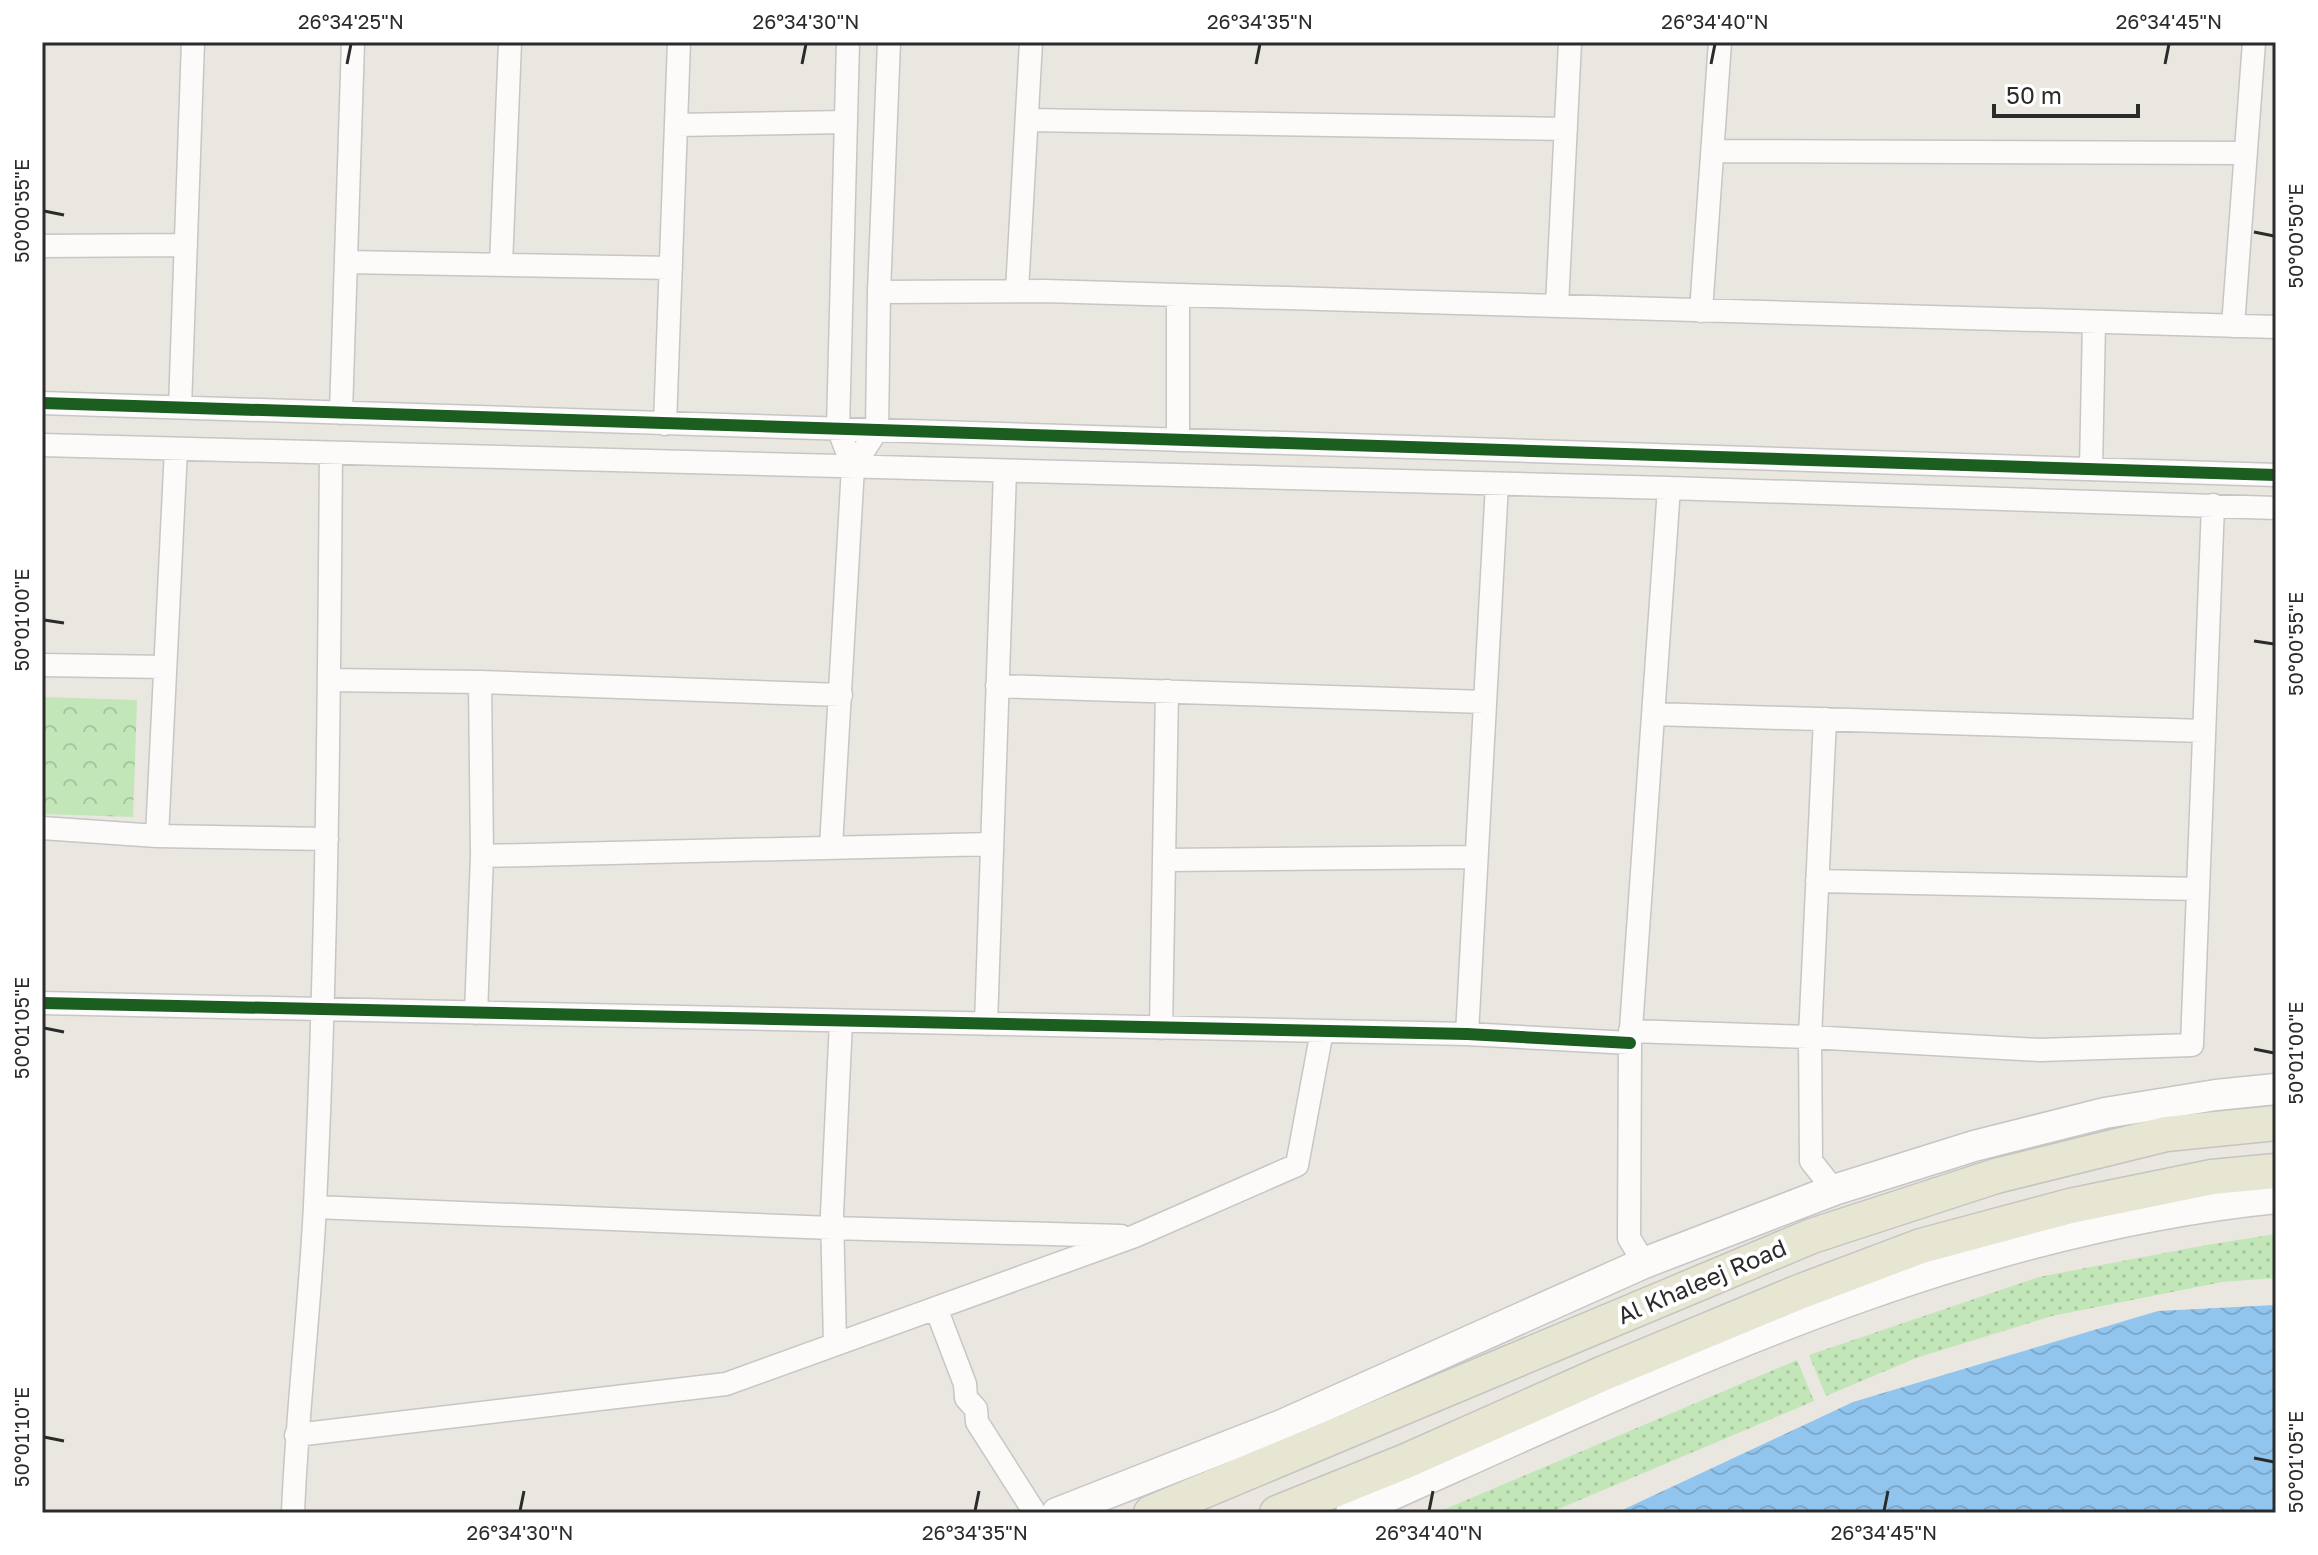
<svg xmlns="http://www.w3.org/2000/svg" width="2318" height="1555" viewBox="0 0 2318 1555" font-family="'Golos Text',sans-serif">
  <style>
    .grass { fill: url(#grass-dots) }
    .park { fill: url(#park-crowns) }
    .water { fill: url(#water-waves) }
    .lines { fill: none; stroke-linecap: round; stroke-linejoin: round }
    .street-casing { stroke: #c7c6c6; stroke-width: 25 }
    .secondary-casing { stroke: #c7c6c6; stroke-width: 33 }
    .primary-casing { stroke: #c5c4c1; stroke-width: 37 }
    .street { stroke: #fcfbfa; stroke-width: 22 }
    .secondary { stroke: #fcfbfa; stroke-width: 30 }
    .primary { stroke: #e7e6d3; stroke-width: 34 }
    .cycleway-casing { stroke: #fff; stroke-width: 17 }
    .cycleway { stroke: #1b5e20; stroke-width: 12 }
    .ticks { fill: none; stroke: #2b2b2b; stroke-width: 3 }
    .labels { text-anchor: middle; stroke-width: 8; stroke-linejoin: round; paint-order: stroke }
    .street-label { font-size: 24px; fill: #2b2b2b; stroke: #fff }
    .neatline { fill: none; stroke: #2b2b2b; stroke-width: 3 }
    .ticks-label { font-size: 20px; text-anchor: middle; fill: #2b2b2b }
  </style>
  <defs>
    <pattern id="grass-dots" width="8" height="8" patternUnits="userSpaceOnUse" patternTransform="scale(2)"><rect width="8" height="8" fill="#c2e6b8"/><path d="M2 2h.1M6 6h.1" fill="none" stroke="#a7c59e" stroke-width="1.8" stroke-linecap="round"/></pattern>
    <pattern id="park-crowns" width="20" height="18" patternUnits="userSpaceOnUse" patternTransform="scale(2)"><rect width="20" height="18" fill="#c2e6b8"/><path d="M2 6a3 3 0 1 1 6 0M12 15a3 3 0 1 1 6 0" fill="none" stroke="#a7c59e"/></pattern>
    <pattern id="water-waves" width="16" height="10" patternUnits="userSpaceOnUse" patternTransform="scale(2)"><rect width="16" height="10" fill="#91c5ee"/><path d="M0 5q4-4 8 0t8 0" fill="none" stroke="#7da9cc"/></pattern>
  </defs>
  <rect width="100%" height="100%" fill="#e9e7e0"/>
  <!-- grass -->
  <path class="grass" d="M2276 1234V1278L2222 1282 2052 1316 1916 1358 1826 1396 1809 1355 2039 1277 2201 1246Z
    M1797 1360 1814 1401 1549 1513H1436Z"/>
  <!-- park -->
  <path class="park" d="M42 697 137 700 133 817 42 814Z"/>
  <!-- water -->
  <path class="water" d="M2276 1305V1513H1616L1853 1402 2158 1311Z"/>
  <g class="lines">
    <defs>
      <path id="street" d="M1027 120 1566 129
        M676 125 844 122
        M1713 151 2246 153
        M42 246 186 245
        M346 262 671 268
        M501 265 510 42
        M1017 291 1031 42
        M879 292 1045 291 2276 327
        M1557 306 1570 42
        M1701 311 1720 42
        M2233 326 2254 42
        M42 403 2276 475
        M180 407 193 42
        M341 413 353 42
        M665 424 679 42
        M1178 440V295
        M42 445 1669 488 2276 508
        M853 467 877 430 879 292 889 42
        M2091 469 2094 322
        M42 665 165 667
        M329 680 480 682 841 695
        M997 686 1485 702
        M1653 714 2204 731
        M1825 719 1810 1037 1811 1161 1834 1190
        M42 828 157 836 327 839
        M157 836 176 449
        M831 847 853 467 838 428 848 42
        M482 856 992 844
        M1164 860 1476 857
        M1817 881 2198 889
        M42 1003 1467 1034 1630 1043
        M476 1013 482 856 480 682
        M986 1024 1005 471
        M1161 1028 1167 691
        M1630 1031 1810 1037 2040 1050 2192 1045 2213 505
        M1467 1034 1497 484
        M315 1207 832 1228 1121 1236
        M1644 1263 1629 1238 1630 1043 1669 488
        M936 1308 965 1384 966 1398 976 1409 977 1422 1035 1513
        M835 1344 832 1214 841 1021
        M296 1435 726 1384 1135 1236 1297 1165 1322 1031
        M293 1513C297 1410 310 1308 315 1205 327 954 329 703 331 453"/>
      <path id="secondary" d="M1057 1513 1282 1425 1644 1263 1834 1190 1974 1146 2105 1113 2216 1095 2276 1089
        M1351 1513C1648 1381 1948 1231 2276 1198"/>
      <path id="primary" d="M1151 1513 1812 1236 1996 1176 2166 1134 2276 1123
        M1277 1513 1406 1461 1604 1373 1799 1292 1921 1246 2070 1206 2212 1177 2276 1171"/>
    </defs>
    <!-- street casing -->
    <use href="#street" class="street-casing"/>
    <!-- secondary casing -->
    <use href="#secondary" class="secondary-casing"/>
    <!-- primary casing -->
    <use href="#primary" class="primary-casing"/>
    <!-- street -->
    <use href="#street" class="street"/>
    <!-- secondary -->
    <use href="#secondary" class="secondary"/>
    <!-- primary -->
    <use href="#primary" class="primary"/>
    <defs>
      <path id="cycleway" d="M42 403 2276 475
        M42 1003 1467 1034 1630 1043"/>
    </defs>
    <!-- cycleway casing -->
    <use href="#cycleway" class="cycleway-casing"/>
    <!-- cycleway -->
    <use href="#cycleway" class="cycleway"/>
  </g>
  <!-- ticks -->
  <path class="ticks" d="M347 64 351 44M802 64 806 44M1256 64 1260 44M1711 64 1715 44M2165 64 2169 44M44 211 64 215M2254 232 2274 236M44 620 64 623M2254 641 2274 644M44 1028 64 1032M2254 1049 2274 1053M44 1437 64 1441M2254 1458 2274 1462M520 1511 524 1491M975 1511 979 1491M1429 1511 1433 1491M1884 1511 1888 1491"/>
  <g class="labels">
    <!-- street labels -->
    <g class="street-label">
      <text transform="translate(1702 1282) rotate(-23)" y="8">Al Khaleej Road</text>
    </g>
  </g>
  <!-- border -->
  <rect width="2318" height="1555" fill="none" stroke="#ffffff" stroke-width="88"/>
  <!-- scale -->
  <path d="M1994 104v12h144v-12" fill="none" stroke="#2b2b2b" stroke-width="4"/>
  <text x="2006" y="104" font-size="24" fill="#2b2b2b" stroke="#ffffff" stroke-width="6" paint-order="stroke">50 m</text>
  <rect x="44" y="44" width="2230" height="1467" class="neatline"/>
  <g class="ticks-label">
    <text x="351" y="29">26°34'25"N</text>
    <text x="806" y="29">26°34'30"N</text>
    <text x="1260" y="29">26°34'35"N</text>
    <text x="1715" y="29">26°34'40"N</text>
    <text x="2169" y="29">26°34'45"N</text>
    <text transform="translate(22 211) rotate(-90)" y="7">50°00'55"E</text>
    <text transform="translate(2296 236) rotate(-90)" y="7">50°00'50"E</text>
    <text transform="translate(22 620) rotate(-90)" y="7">50°01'00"E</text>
    <text transform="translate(2296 644) rotate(-90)" y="7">50°00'55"E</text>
    <text transform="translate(22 1028) rotate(-90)" y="7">50°01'05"E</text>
    <text transform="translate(2296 1053) rotate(-90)" y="7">50°01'00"E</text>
    <text transform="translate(22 1437) rotate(-90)" y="7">50°01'10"E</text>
    <text transform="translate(2296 1462) rotate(-90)" y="7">50°01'05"E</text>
    <text x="520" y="1540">26°34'30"N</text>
    <text x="975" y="1540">26°34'35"N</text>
    <text x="1429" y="1540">26°34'40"N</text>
    <text x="1884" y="1540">26°34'45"N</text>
  </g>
</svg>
